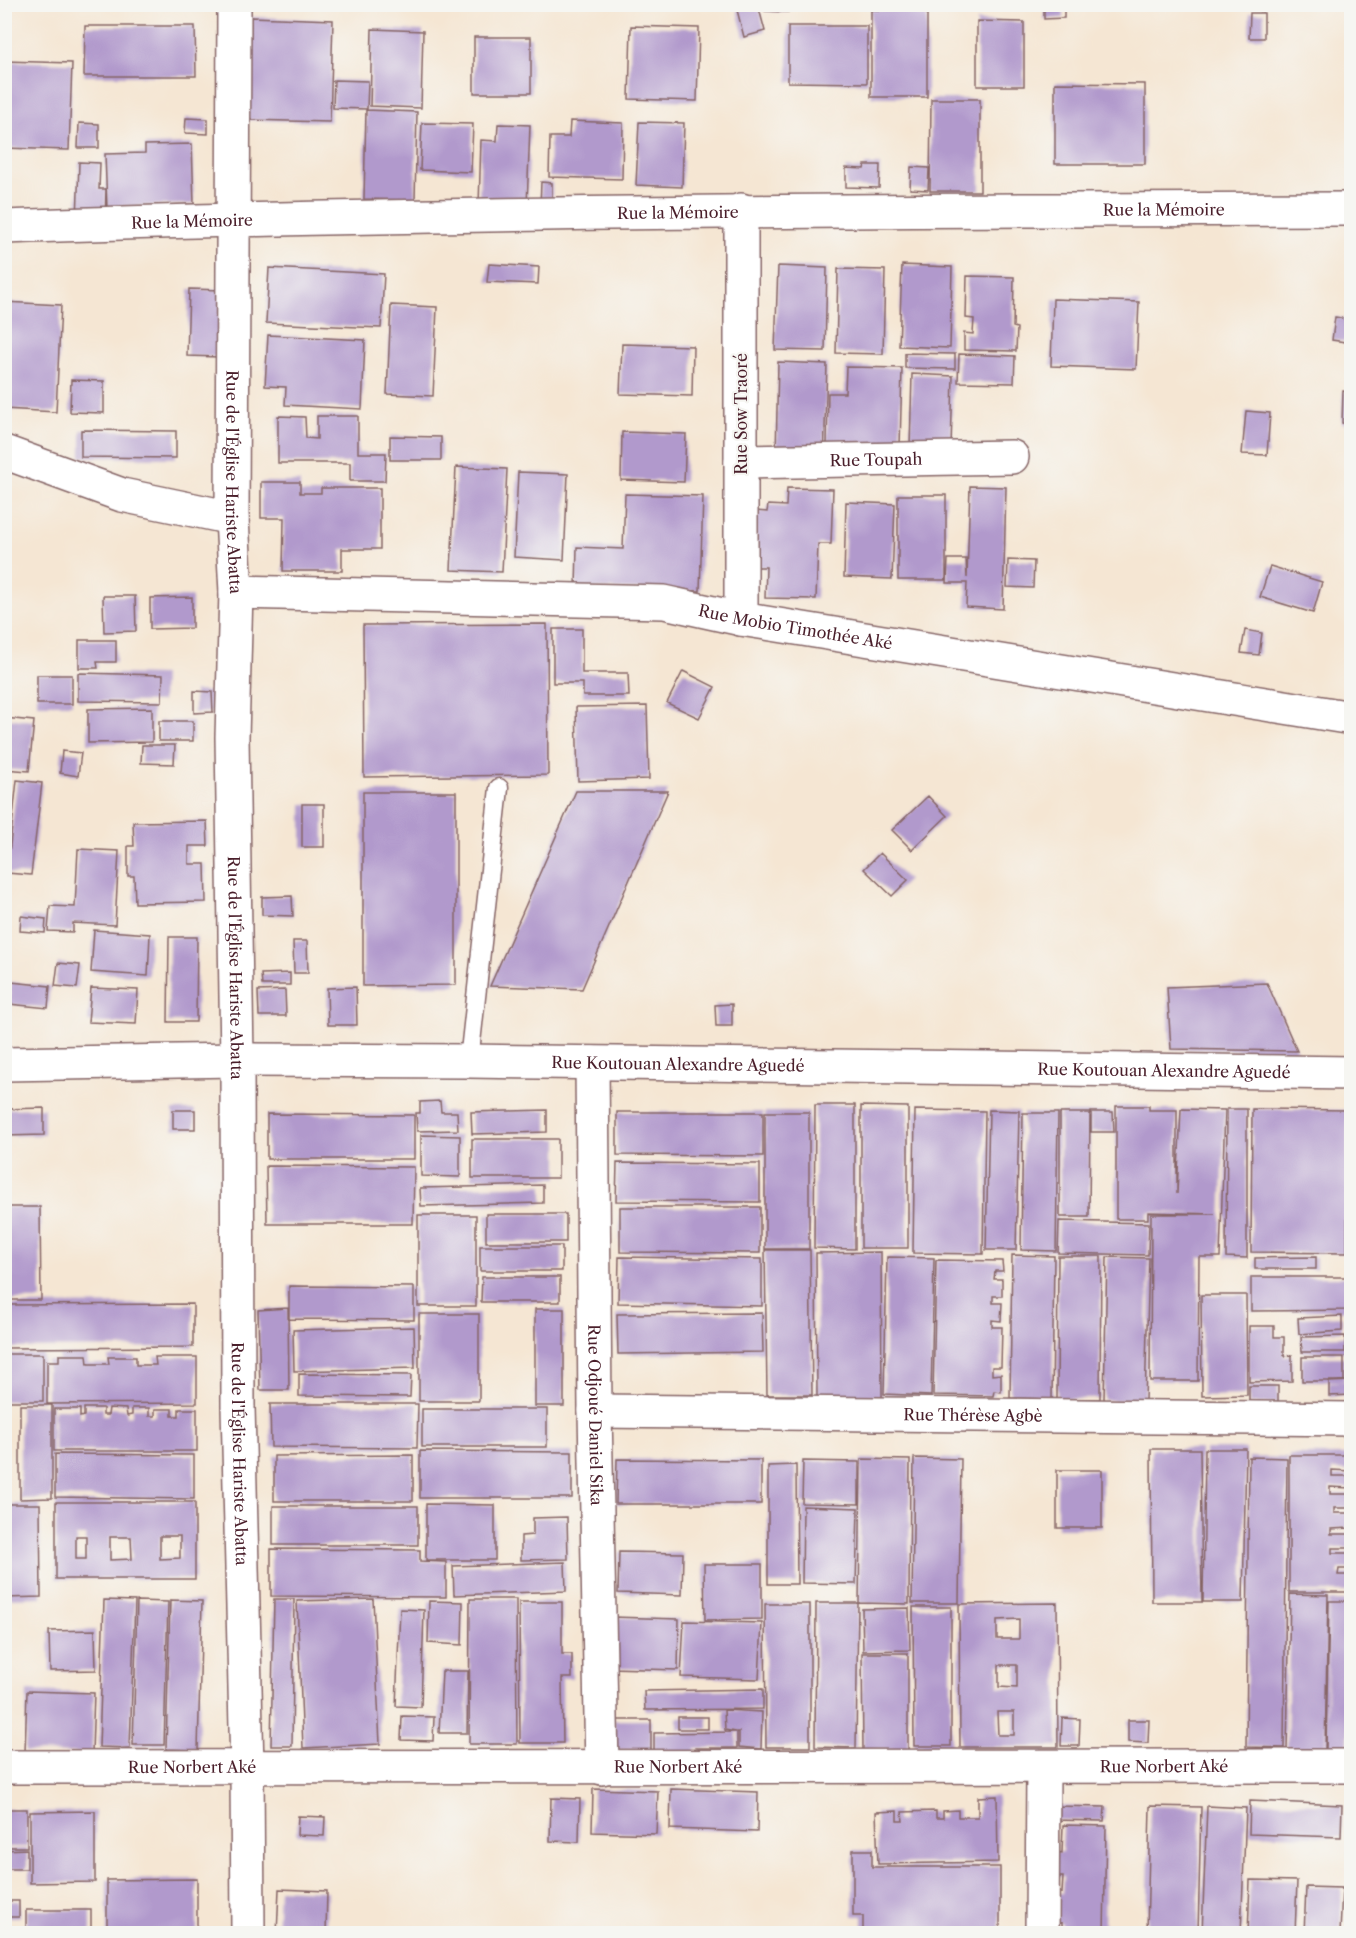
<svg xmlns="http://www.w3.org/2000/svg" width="1356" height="1938" viewBox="0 0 1356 1938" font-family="'Libre Caslon Text',serif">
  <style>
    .building { fill: #b199cc; fill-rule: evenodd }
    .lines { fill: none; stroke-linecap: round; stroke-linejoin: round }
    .service-casing { stroke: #866566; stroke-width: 21 }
    .minor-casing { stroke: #866566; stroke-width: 36 }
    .service { stroke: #fff; stroke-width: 18 }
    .minor { stroke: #fff; stroke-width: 33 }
    .labels { text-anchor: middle; stroke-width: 4.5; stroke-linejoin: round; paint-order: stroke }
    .street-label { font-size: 16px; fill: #4a1f2b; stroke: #f6f6f2 }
  </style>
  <rect width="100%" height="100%" fill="#f6f6f2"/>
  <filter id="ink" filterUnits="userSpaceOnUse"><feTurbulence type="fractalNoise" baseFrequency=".0167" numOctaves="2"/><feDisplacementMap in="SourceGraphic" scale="12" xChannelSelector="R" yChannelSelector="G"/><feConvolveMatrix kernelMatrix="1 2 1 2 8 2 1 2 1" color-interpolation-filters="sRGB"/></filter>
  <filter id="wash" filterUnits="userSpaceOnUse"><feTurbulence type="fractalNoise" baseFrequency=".008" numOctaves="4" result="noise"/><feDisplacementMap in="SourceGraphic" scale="24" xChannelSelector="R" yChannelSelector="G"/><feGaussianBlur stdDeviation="1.35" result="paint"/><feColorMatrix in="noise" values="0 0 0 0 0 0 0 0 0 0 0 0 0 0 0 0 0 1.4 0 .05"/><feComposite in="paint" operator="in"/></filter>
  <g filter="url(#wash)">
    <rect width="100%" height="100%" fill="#f5e6d3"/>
    <g id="blocks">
      <!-- building -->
      <path class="building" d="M483 4H494V9L483 8Z
        M765 4H788V12L765 11Z
        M1044 4H1064V18L1044 19Z
        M758 5 765 31 744 37 737 10Z
        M927 9V97H871V10Z
        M1250 13H1264V38H1249Z
        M251 17 333 20 330 122 248 120Z
        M977 21 1024 22V86H977Z
        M85 26H195L196 76H84Z
        M631 26 699 28 697 101 629 99Z
        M788 26H867V83L788 82Z
        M372 29 423 31 421 108 370 106Z
        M474 37H531V93H474Z
        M4 61 72 63 69 150 4 148Z
        M334 80 368 81 367 109 333 108Z
        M1055 83 1145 84V164H1055Z
        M931 99H980V191H930Z
        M366 110 417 112 415 200 364 199Z
        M186 118 208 119V134L185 133Z
        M570 121 623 123 622 179 549 177 550 137H569Z
        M639 122 684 123 682 187 636 185Z
        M79 123 99 124V148H78Z
        M422 123 473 124 471 172 420 170Z
        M498 124 530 125 527 206 479 205 481 140 497 141Z
        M192 144 194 204 107 207 105 154 145 153V145Z
        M79 162 100 163 99 189H106L105 222 77 221Z
        M865 165H880L879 188 846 187V168L864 169Z
        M911 167 929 168 928 190 910 189Z
        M541 182 552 183V206H540Z
        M1349 244H1352V308H1347Z
        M489 264 539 267 538 284 487 282Z
        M902 265 952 267 950 348 899 346Z
        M778 266 827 268 825 351 775 350Z
        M269 268 384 274 381 328 266 323Z
        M838 269 885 270 883 354 836 353Z
        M967 276 1014 277 1013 327 1017 328 1016 351 964 350V333L973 334 974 319 966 318Z
        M189 289 222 290 220 357 187 356Z
        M1053 299 1139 302 1136 369 1051 366Z
        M4 302 61 305 56 412 4 409Z
        M391 305 437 307 433 396 387 394Z
        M1335 317 1352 320V343L1332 340Z
        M268 335 365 340 362 409 285 405 286 387 265 386Z
        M622 344 693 346 692 396 620 394Z
        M905 353 955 354V369L905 368Z
        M959 354 1015 356 1014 383 958 382Z
        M778 362 827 364 824 457 776 455Z
        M846 367 902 368 900 447 827 444 828 393H845Z
        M912 374 953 376 951 449 910 448Z
        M71 380 104 381V413L70 412Z
        M1343 391 1352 392V424L1342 423Z
        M1246 411 1270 413 1267 455 1242 454Z
        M278 416 305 417 306 438 317 439V416H358V453H386L385 481H350V463H278Z
        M81 430 176 431V458L81 457Z
        M622 432 686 434 684 482 621 480Z
        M390 436 441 437V460H390Z
        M456 467 507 469 502 572 451 570Z
        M518 472 568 474 564 560 514 557Z
        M261 482H300V493H321V488H380V549H342V571H283L284 518H261Z
        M970 486 1006 487 1003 609 966 607 967 583H947L948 559H966L967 578Z
        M787 488 833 489 831 544H818L816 599 765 598 766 567H754L756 511 767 512 768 505 786 506Z
        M625 494 703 496 700 591 576 588 577 547 623 549Z
        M898 495H946V580H898Z
        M846 502 895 504 892 579 844 577Z
        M1008 560 1034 561 1033 588 1007 587Z
        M1270 566 1322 582 1313 613 1260 597Z
        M103 596H135L136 631 104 632Z
        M192 597V628L150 629V598Z
        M547 624 548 775 364 777 363 625Z
        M553 629H582V673H628L629 696H583V683H553Z
        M1245 630 1262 633 1259 655 1241 653Z
        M79 640H116V662H97L98 668H79Z
        M683 671 715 687 699 718 667 703Z
        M78 673 163 675 162 702 78 701Z
        M37 675H72V704H37Z
        M194 691 212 692 213 712 194 713Z
        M647 706 649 779 578 781 576 707Z
        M152 708V742L88 743V709Z
        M4 718 34 721 29 771 4 769Z
        M159 721H193V741H159Z
        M142 745H175L174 764 141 763Z
        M62 751 81 753 78 776 60 773Z
        M17 780 42 783 31 875 7 873Z
        M576 791H668L582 989 490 986Z
        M363 792H456V985L363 986Z
        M928 796 947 816 912 850 892 830Z
        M302 804H324V847H302Z
        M207 821 208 846H189V864H205L206 902 135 903 134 876H128V846H134L133 822Z
        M78 849 119 851 115 925 73 923V932L48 931 50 906 75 907Z
        M880 853 908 880 892 896 864 869Z
        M292 896 293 916 262 915V897Z
        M21 916 46 919 45 933 20 931Z
        M94 930 150 934 148 976 91 972Z
        M169 937H197L196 1022H168Z
        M293 941H307L308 973H294Z
        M58 963 80 965 77 988 55 986Z
        M290 973V985H262L261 974Z
        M11 982 50 986 48 1008 9 1004Z
        M1267 983 1297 1051 1171 1049 1167 987Z
        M356 987 357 1025H328L327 988Z
        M91 988 138 990 136 1024 88 1022Z
        M285 990 286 1016H259L258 991Z
        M732 1004V1026H716L715 1005Z
        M440 1101 441 1112H457L458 1130 417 1131 416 1113H420V1102Z
        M815 1105H855V1249L814 1248Z
        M861 1106 908 1107V1248H861Z
        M1116 1106H1149V1110H1177V1194L1181 1109 1225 1110 1220 1257H1199L1198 1381H1150L1151 1214H1215L1148 1212V1219H1116Z
        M44 1108V1135L4 1136V1109Z
        M1227 1109H1247V1258L1226 1257Z
        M1252 1109 1348 1110 1347 1253 1251 1252Z
        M173 1110H195V1129H173Z
        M547 1110V1132L472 1134 471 1112Z
        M915 1110 985 1111 983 1254 913 1253Z
        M989 1110 1019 1111 1016 1250H986Z
        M617 1112H763V1156L617 1155Z
        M765 1112H809V1249H765Z
        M1091 1112H1113L1114 1132H1091Z
        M1023 1113H1058L1056 1251 1021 1250Z
        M1060 1113H1090L1089 1217H1060Z
        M267 1114 414 1115V1159H267Z
        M421 1135 460 1136V1177L421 1176Z
        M472 1139H558V1178H472Z
        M617 1163 760 1164V1202L616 1201Z
        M266 1166 414 1167 413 1224H267Z
        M543 1185V1203L421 1206 420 1188Z
        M4 1207H40L41 1300H4Z
        M620 1207H760V1253L620 1252Z
        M486 1214H566V1242H486Z
        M418 1215H476V1306H418Z
        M1059 1221 1149 1223 1148 1255 1058 1253Z
        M480 1246H562V1271H480Z
        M765 1250H810L812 1395H767Z
        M881 1252 882 1397H817L816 1253Z
        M1012 1255 1054 1256 1052 1399 1010 1398Z
        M1058 1256H1101L1100 1399H1057Z
        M619 1257 762 1259V1306L618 1303Z
        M887 1257 934 1258 931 1396 884 1394Z
        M1107 1257 1149 1258 1145 1401 1104 1400Z
        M1316 1257V1269H1255V1258Z
        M936 1260 1002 1261 1003 1271H995L994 1279H1002V1296H993V1303H1002L1001 1321 992 1320V1327H1002L1001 1367H992V1375L1001 1374V1392L994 1391 993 1396 933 1395Z
        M482 1277H560V1302H481Z
        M1251 1277H1352V1310L1251 1311Z
        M289 1286 414 1287V1320L289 1319Z
        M1201 1295H1246L1247 1395 1202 1396Z
        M193 1304V1347L4 1348V1305Z
        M288 1308 289 1390H260L258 1310Z
        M535 1309H564V1406H535Z
        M762 1313 763 1352 618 1354 617 1314Z
        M419 1314H479V1401H419Z
        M1342 1316V1331L1299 1334 1298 1318Z
        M1249 1326H1274V1337H1284V1356L1292 1355V1381L1249 1382Z
        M414 1327 415 1368 294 1371 293 1330Z
        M1345 1336V1352H1302L1301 1337Z
        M4 1354H43V1401H4Z
        M59 1355H87L88 1364H109L108 1357H136V1365H156L155 1357H197V1403L47 1404V1361H59Z
        M1302 1357H1344V1381H1302Z
        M299 1374 411 1375 410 1397 299 1396Z
        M1352 1381V1395L1329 1396V1382Z
        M1249 1386H1278V1403L1249 1404Z
        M270 1404H418L417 1448 271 1447Z
        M20 1405H52V1498L20 1499Z
        M84 1408H103V1415H108L109 1408 126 1409 127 1416 132 1415V1408H149V1416H155V1409H172V1416H179V1409H197V1451H54V1409H80V1417L84 1416Z
        M422 1409H547V1447H422Z
        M1151 1449H1200L1202 1602H1152Z
        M1205 1449H1246L1243 1602H1203Z
        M420 1451 572 1452V1498H420Z
        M55 1454 194 1455V1499L55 1497Z
        M413 1455V1501H274V1456Z
        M1289 1455H1351V1471L1332 1470V1476H1351V1488L1330 1487V1494H1351V1508H1334V1513H1351V1528L1331 1529V1534H1351V1548H1332V1553H1351V1569H1339L1338 1575H1352V1592H1289Z
        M1249 1457 1287 1458 1284 1748 1246 1747Z
        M914 1458 961 1459 959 1603H912Z
        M617 1459 761 1460V1504H616Z
        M861 1459 910 1460 909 1604 859 1603Z
        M803 1461 859 1462V1504L802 1503Z
        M796 1465 797 1584H768V1466Z
        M1057 1470H1102V1528H1057Z
        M56 1502H195V1579H56ZM76 1536H86V1559H76ZM160 1536H180V1558L160 1559ZM110 1537H131L132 1559 110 1560Z
        M4 1504H40L41 1597 4 1598Z
        M426 1504 495 1505V1560H426Z
        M273 1506H418V1545H273Z
        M803 1506 858 1508 856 1584 802 1583Z
        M567 1517 568 1559 521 1560V1536L533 1535V1518Z
        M271 1549 420 1550V1561L446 1562V1597L271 1596Z
        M619 1552 683 1553 682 1595 618 1593Z
        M565 1562 566 1591 454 1595 453 1566Z
        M704 1564H762V1619L705 1620Z
        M1290 1594 1328 1595 1325 1751 1287 1750Z
        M274 1599H294L292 1746H271Z
        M373 1599 380 1744 303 1748 297 1601Z
        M470 1599H516L517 1744H469Z
        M104 1600 135 1601 130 1748 99 1747Z
        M170 1600 202 1601 198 1750 166 1749Z
        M137 1601 168 1602 164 1745H133Z
        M429 1601 463 1602 462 1645 428 1643Z
        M1329 1601H1352V1680H1350L1348 1749H1326Z
        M519 1602H562V1654H572V1678H562L563 1743H520Z
        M816 1603H858L856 1748 815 1747Z
        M1057 1603 1058 1747H960L959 1604ZM1019 1619V1639H997V1620ZM999 1665H1017V1688L999 1687ZM997 1712H1014V1735H998Z
        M765 1604H810V1747H766Z
        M913 1607H951V1746H914Z
        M909 1608 910 1650 863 1651 862 1609Z
        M400 1609 424 1610 421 1707 396 1706Z
        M612 1617 679 1619 678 1670 610 1668Z
        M684 1621 762 1623 759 1679 681 1677Z
        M95 1630 96 1670 50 1671 49 1631Z
        M862 1653H908V1750H863Z
        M442 1671H468L467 1733H439Z
        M763 1689V1709L645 1710 644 1691Z
        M27 1691 94 1693 92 1753 25 1752Z
        M724 1710 762 1712 761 1749 739 1747V1732H737V1748H695V1756L654 1757V1733L736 1732 725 1730Z
        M402 1716 434 1717 433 1741 401 1740Z
        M678 1717H708V1729H678Z
        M1062 1718 1080 1719 1079 1746H1061Z
        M614 1720H651V1750H615Z
        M1128 1720H1149L1148 1743 1128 1742Z
        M593 1789 658 1791 656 1834 592 1832Z
        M671 1789 758 1792 757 1832 670 1829Z
        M997 1796 998 1862 878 1864 876 1812 897 1811V1821H903L902 1812 936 1811V1818H943V1811L958 1810V1817H978V1797Z
        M551 1798 580 1799 579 1842 550 1841Z
        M1250 1801 1342 1805 1341 1837 1249 1834Z
        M1051 1806 1105 1807 1104 1821 1051 1820Z
        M1150 1806 1201 1807 1198 1934H1147Z
        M1207 1806 1246 1808 1241 1934H1202Z
        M4 1809H27V1847H4Z
        M95 1811V1882L30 1883V1812Z
        M298 1816 325 1817 324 1836 297 1835Z
        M1063 1825 1106 1826 1104 1934H1062V1923L1052 1922 1053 1893H1062L1063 1877H1053L1054 1852 1062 1853Z
        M27 1849V1869H4V1850Z
        M853 1850H872V1867H1000V1934H863V1916H853Z
        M197 1879V1934H107V1880Z
        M1250 1880 1297 1881 1295 1934H1248Z
        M1306 1887 1342 1888 1340 1934H1304Z
        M279 1889 327 1891 326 1934H277Z
        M5 1901H19V1917H6Z
        M26 1910H91V1934H26Z"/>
    </g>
  </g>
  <g filter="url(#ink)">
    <use href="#blocks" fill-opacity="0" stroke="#866566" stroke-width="1.5"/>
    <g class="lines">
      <defs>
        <path id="service" d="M469 1061 499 788"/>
        <g id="minor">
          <path id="s1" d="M234 4 232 518 236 592 232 737 237 1060 238 1407 247 1767 248 1934"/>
          <path d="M741 210V619"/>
          <path id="s2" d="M4 227C453 211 902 210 1352 209"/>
          <path d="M4 452 122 495 232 518"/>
          <path id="s3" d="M741 462 1012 457"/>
          <path id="s4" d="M236 592 664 602 741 619 1352 718"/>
          <path id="s5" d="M592 1063 595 1411 602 1768"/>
          <path id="s6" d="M4 1064 237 1060 469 1061 1352 1073"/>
          <path id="s7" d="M595 1411 1352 1419"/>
          <path id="s8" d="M4 1767 1352 1766"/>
          <path d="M1042 1934 1043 1767"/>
        </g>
      </defs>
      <!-- service casing -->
      <use href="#service" class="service-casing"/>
      <!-- minor casing -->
      <use href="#minor" class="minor-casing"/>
      <!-- service -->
      <use href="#service" class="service"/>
      <!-- minor -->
      <use href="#minor" class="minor"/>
    </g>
  </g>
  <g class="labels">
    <!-- street labels -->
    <g class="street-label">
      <text dy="6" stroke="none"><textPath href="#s2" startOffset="1160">Rue la Mémoire</textPath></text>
      <text dy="6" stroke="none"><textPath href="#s2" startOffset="674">Rue la Mémoire</textPath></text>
      <text dy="6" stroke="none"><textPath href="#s2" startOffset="188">Rue la Mémoire</textPath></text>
      <text transform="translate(741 414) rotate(-90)" y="6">Rue Sow Traoré</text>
      <text dy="6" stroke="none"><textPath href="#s3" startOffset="135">Rue Toupah</textPath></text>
      <text dy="6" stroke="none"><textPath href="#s1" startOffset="478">Rue de l'Église Hariste Abatta</textPath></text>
      <text dy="6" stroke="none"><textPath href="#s4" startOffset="562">Rue Mobio Timothée Aké</textPath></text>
      <text dy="6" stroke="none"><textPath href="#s1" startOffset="964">Rue de l'Église Hariste Abatta</textPath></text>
      <text dy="6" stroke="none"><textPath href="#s6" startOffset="674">Rue Koutouan Alexandre Aguedé</textPath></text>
      <text dy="6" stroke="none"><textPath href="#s6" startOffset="1160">Rue Koutouan Alexandre Aguedé</textPath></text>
      <text dy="6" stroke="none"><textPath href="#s5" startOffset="352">Rue Odjoué Daniel Sika</textPath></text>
      <text dy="6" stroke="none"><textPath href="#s7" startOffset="378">Rue Thérèse Agbè</textPath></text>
      <text dy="6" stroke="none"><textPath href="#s1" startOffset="1450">Rue de l'Église Hariste Abatta</textPath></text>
      <text dy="6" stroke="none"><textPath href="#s8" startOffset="1160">Rue Norbert Aké</textPath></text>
      <text dy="6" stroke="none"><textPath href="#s8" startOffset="188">Rue Norbert Aké</textPath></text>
      <text dy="6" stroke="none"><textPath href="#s8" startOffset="674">Rue Norbert Aké</textPath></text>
    </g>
  </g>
  <!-- margin -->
  <rect width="1356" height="1938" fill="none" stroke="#f6f6f2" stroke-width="24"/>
</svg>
